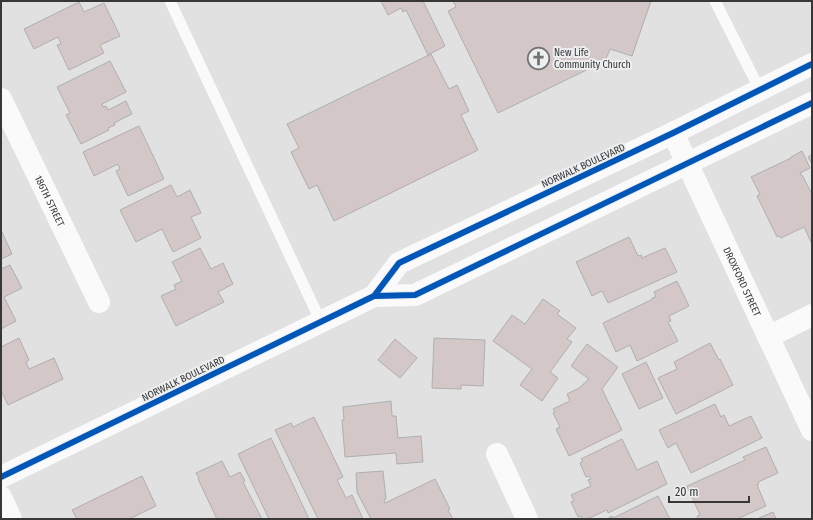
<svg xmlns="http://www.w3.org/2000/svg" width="813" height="520" viewBox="0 0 813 520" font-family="'Fira Sans Condensed',sans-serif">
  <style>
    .building { fill: #d3c7c7; stroke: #afafaf }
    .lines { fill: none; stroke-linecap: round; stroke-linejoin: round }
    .lane { stroke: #fafafa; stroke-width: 11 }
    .street { stroke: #fafafa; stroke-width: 22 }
    .secondary { stroke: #fafafa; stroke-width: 22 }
    .cycleway-casing { stroke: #edeef0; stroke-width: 8 }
    .cycleway { stroke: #0057b8; stroke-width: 6 }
    .labels { text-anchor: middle; stroke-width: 4; stroke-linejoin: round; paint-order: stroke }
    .poi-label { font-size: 10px; fill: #373737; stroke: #edeef0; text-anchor: start }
    .street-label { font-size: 10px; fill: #373737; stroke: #edeef0 }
  </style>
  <rect width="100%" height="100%" fill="#e1e1e1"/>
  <!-- building -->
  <path class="building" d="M381 1H423L445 46 428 55 406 10 403 12 401 8 388 15Z
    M453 1H651L632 56 610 49 605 61 498 113 448 11 456 7Z
    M79 2 84 12 104 3 120 36 100 45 104 53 69 70 57 45 61 44 58 37 34 49 24 29Z
    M431 54 449 89 457 85 469 111 461 115 478 150 334 221 317 185 309 189 291 152 299 148 287 124Z
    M110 61 126 92 102 104 103 107 106 106 108 110 126 101 132 114 114 123 115 125 108 128 109 130 81 144 66 115 70 113 57 87Z
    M139 126 164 179 128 196 116 171 120 169 118 164 94 176 83 152Z
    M802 151 810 168 800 173 801 175H802L811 192 812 191V244L804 227 781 238 779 236 777 237 757 196 760 194 751 177 791 158V157Z
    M812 155V164L808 157Z
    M171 185 177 197 190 190 201 213 191 217 201 238 173 252 162 229 136 242 120 210Z
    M1 230 12 254 1 259Z
    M629 237 638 256 641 255 642 258 665 248 677 272 608 303 602 291 592 296 576 262Z
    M200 248 211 269 223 263 233 284 218 292 224 302 176 326 161 296 176 289 174 285 182 281 172 262Z
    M10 265 22 288 4 297 16 321 1 329V269Z
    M677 281 689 306 669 316 671 321 668 322 678 341 637 361 630 345 616 352 603 323 653 299 652 298 656 297 654 292Z
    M543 299 560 311 557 314 576 328 567 339 572 342 550 372 558 378 542 401 520 385 532 369 493 341 512 315 525 324Z
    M19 338 29 360 26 362 29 369 54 358 63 379 8 405 1 391V347Z
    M434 338 485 340 483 386 461 385V389L432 388Z
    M395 339 417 358 400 378 378 360Z
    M710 343 719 360 720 359 733 385 676 414 658 378 677 369 674 362Z
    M587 344 618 367 602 389 622 430 569 456 556 429 560 427 553 413 555 412 553 409 570 401 567 394 579 388 589 379 571 366Z
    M646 362 663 398 639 409 622 374Z
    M391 401 392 416H396L398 438 421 436 423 462 397 464 396 453 345 457 342 420H344L343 407Z
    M715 404 721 417 724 415 729 426 751 416 762 438 691 473 676 443 668 448 659 430Z
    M314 417 343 477 337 480 346 498 352 495 363 519H318L275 430 291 423 293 427Z
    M271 438 309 519H269L238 454Z
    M622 439 637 470 657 461 667 484 608 513 607 510 587 519H582L581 516 578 517 571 502 574 501 571 495 591 486 588 480 591 479 589 476 586 477 580 463 583 461 581 459Z
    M766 447 778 473 758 482 759 484 757 485 766 506 737 519H698L697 516 700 515 687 486 745 460 743 457Z
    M222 461 230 477 240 472 245 481 243 482 262 519H217L198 479 199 478 196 473Z
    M383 471 386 499 384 500 385 503 435 479 450 509 448 510 453 519H371L357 492 356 473Z
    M142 476 156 506 129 519H77L72 510Z
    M658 496 670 519H607L612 516 613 518Z
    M773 512 776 519H757Z"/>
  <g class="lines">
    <!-- lane -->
    <path class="lane" d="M170 1 321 322
      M715 1 760 90"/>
    <!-- street -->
    <g class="street">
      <path id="s1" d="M1 99 99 302"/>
      <path id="s2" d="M673 133 812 430"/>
      <path d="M768 337 812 315"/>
      <path d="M497 454 527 519"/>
    </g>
    <!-- secondary -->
    <path class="secondary" d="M374 296 399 263 673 133 812 64
      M1 477 374 296 415 295 812 103
      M1 497 11 519"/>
    <defs>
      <path id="cycleway" d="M374 296 399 263 673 133 812 64
        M1 477 374 296 415 295 812 103"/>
    </defs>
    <!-- cycleway casing -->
    <use href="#cycleway" class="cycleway-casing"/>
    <!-- cycleway -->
    <use href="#cycleway" class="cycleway"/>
  </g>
  <!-- icons -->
  <defs>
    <symbol id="church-ring" viewBox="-11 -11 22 22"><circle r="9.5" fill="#edeef0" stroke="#727272" stroke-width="1.5"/><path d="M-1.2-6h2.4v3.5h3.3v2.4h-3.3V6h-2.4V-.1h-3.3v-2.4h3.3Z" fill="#727272"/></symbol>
  </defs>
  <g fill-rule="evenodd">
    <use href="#church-ring" x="526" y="46" width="25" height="25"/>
  </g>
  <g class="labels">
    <!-- poi labels -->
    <g class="poi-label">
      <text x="554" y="56">New Life<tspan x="554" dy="12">Community Church</tspan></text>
    </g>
    <!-- street labels -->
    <g class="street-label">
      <text transform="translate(583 165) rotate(-25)" y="4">NORWALK BOULEVARD</text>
      <text dy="4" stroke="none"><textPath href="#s1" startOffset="113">186TH STREET</textPath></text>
      <text dy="4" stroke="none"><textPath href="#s2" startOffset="164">DROXFORD STREET</textPath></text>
      <text transform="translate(183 378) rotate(-26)" y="4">NORWALK BOULEVARD</text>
    </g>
  </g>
  <!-- border -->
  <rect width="813" height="520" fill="none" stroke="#373737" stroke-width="4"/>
  <!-- scale -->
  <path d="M669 496v6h80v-6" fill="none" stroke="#373737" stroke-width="2"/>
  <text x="675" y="496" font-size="12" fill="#373737" stroke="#edeef0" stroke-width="3" paint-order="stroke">20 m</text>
</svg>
